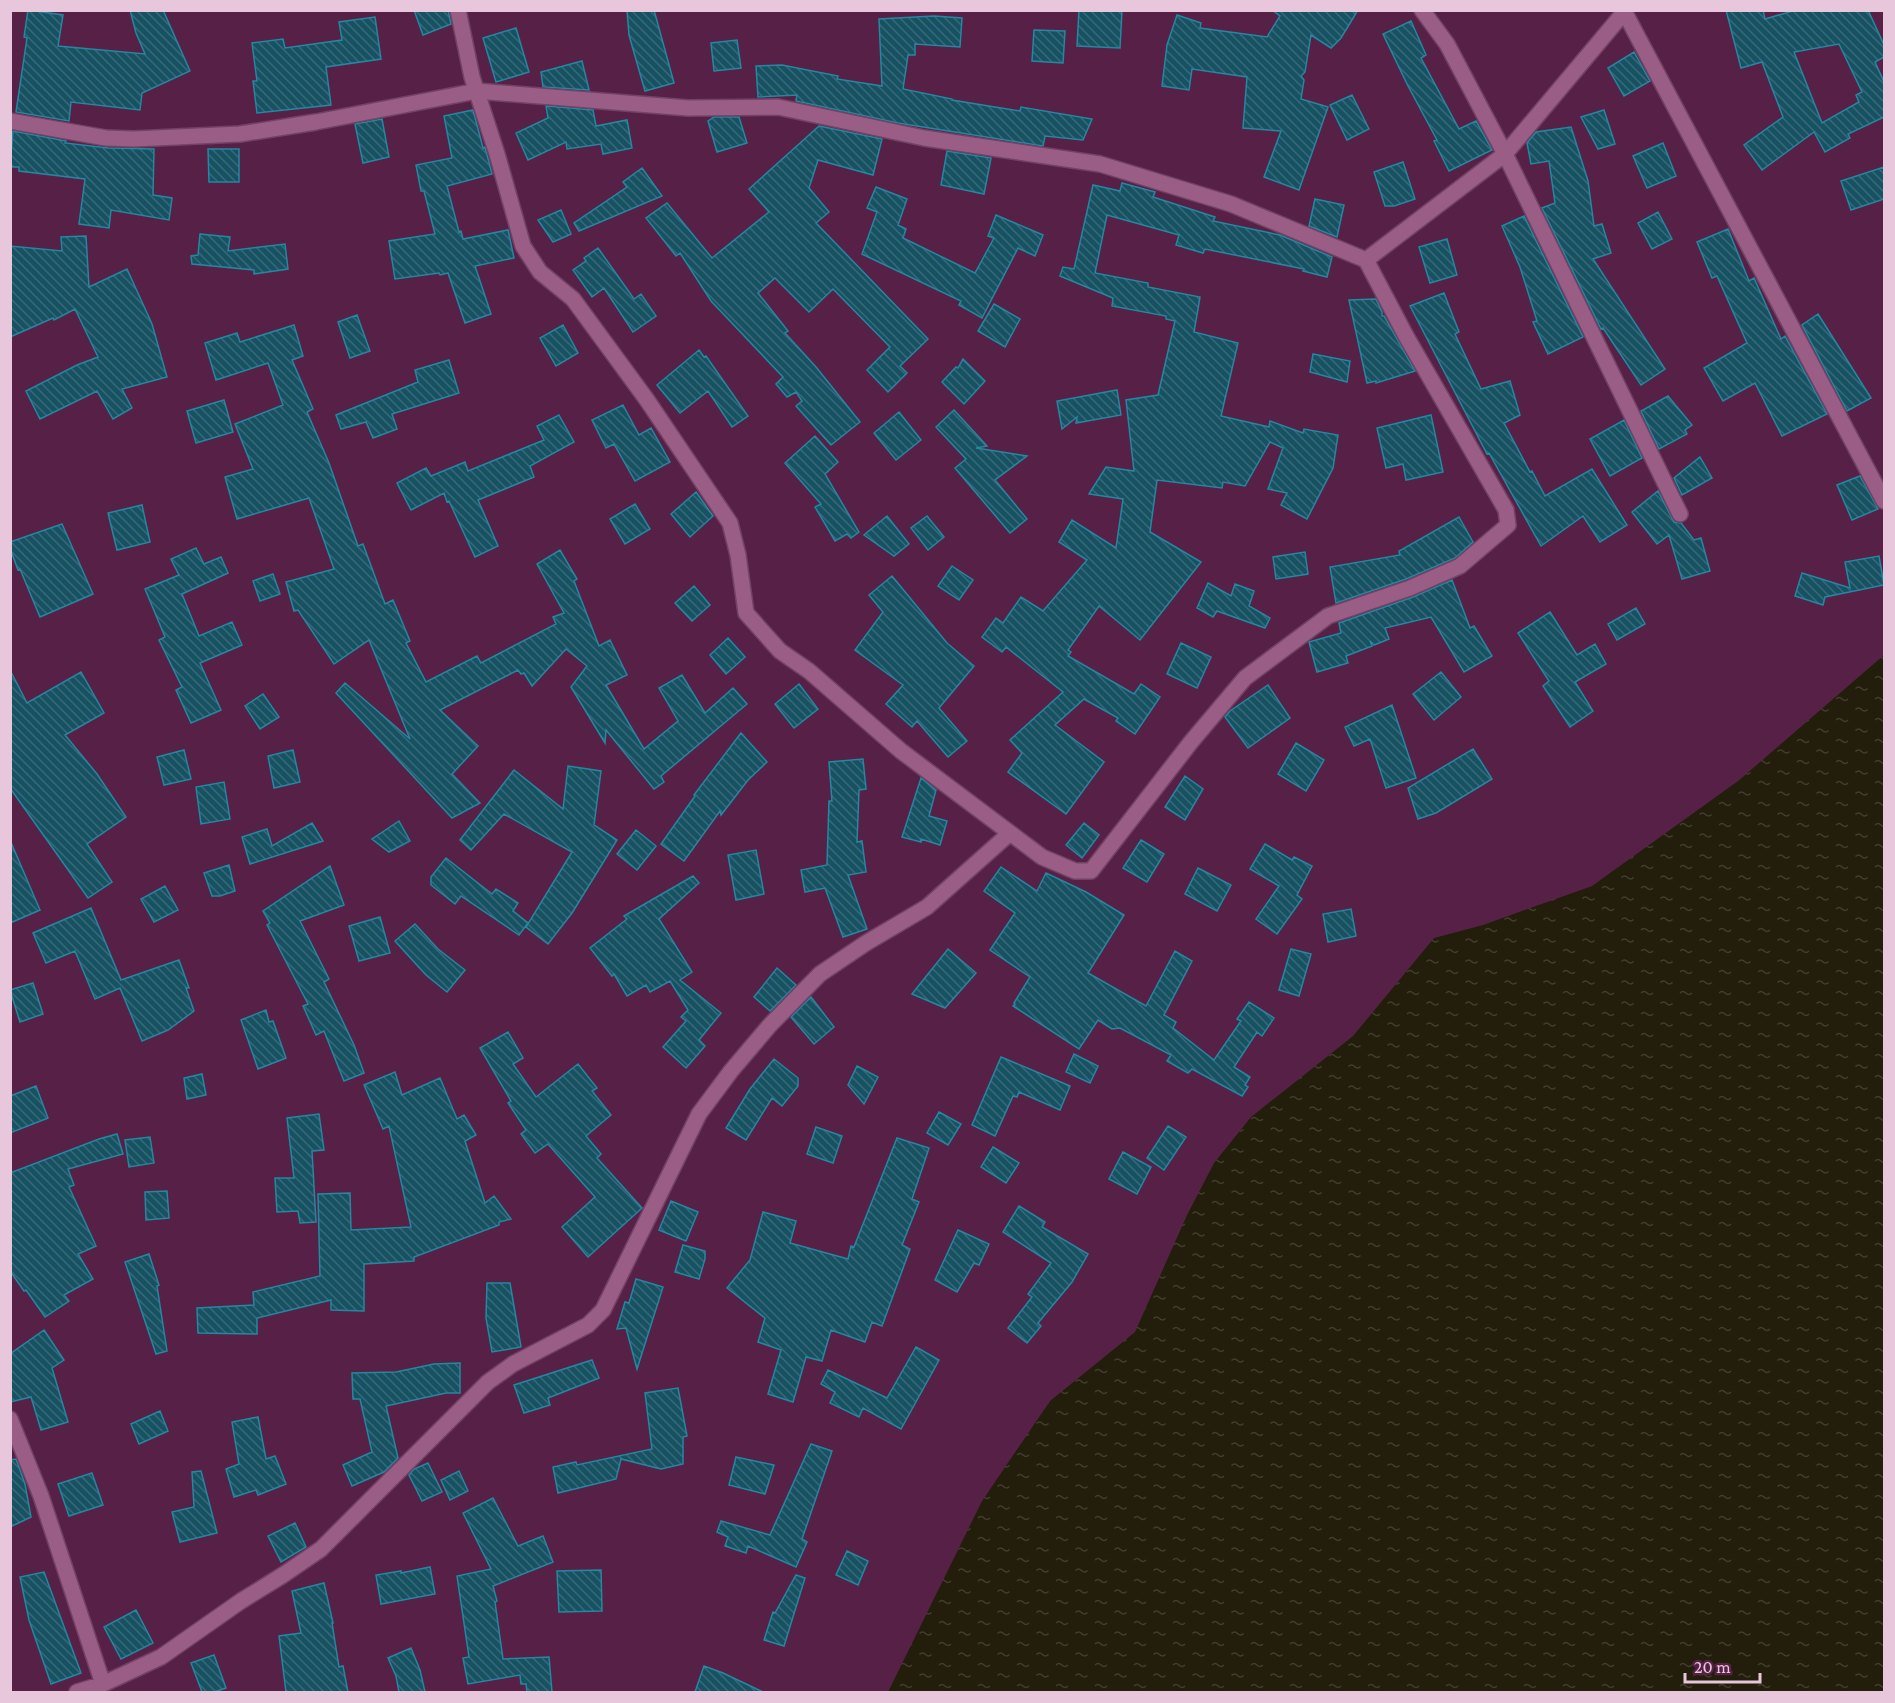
<svg xmlns="http://www.w3.org/2000/svg" width="1895" height="1703" viewBox="0 0 1895 1703" font-family="'Crimson Pro',serif">
  <style>
    .water { fill: url(#water-ripples) }
    .building { fill: url(#building-back-hatch); stroke: #2587a1; stroke-width: 1.5; fill-rule: evenodd }
    .lines { fill: none; stroke-linecap: round; stroke-linejoin: round }
    .minor-casing { stroke: #724265; stroke-width: 18 }
    .minor { stroke: #9a5d86; stroke-width: 15 }
  </style>
  <defs>
    <pattern id="water-ripples" width="26" height="14" patternUnits="userSpaceOnUse" patternTransform="scale(1.5)"><rect width="26" height="14" fill="#221e0b"/><path d="M2 4q2-2 4 0t4 0M15 11q2-2 4 0t4 0" fill="none" stroke="#423d2e"/></pattern>
    <pattern id="building-back-hatch" width="6" height="6" patternUnits="userSpaceOnUse" patternTransform="scale(1.5)"><rect width="6" height="6" fill="#165262"/><path d="M-1 5l2 2M0 0l6 6M5-1l2 2" fill="none" stroke="#386978"/></pattern>
  </defs>
  <rect width="100%" height="100%" fill="#572147"/>
  <!-- water -->
  <path class="water" d="M1884 655V1692H888L982 1501 1050 1401 1135 1332 1187 1215 1214 1163 1251 1117 1353 1036 1434 938 1483 925 1592 886 1738 781Z"/>
  <!-- building -->
  <path class="building" d="M28 10 63 15 58 46 145 54 136 33 130 10H163L190 71 142 93 140 110 71 102 69 121 16 112 27 38 24 37Z
    M414 10H448L451 24 423 35Z
    M627 10H654L674 83 645 91 629 35Z
    M1079 10H1122L1120 48 1077 46Z
    M1272 10H1358L1341 38 1331 48 1311 35 1305 72 1301 76 1304 80 1301 99 1328 107 1299 190 1264 177 1281 131 1243 128 1247 77 1192 69 1189 90 1162 86 1167 45 1177 15 1201 23 1200 28 1267 37 1280 16Z
    M1726 10H1763L1765 19 1796 10H1868L1884 45V57L1875 62 1884 82V117L1848 134 1850 138 1825 152 1814 132 1762 170 1744 145 1783 117 1762 62 1741 68ZM1839 44 1862 92 1856 95 1859 102 1822 123 1794 52Z
    M934 16 962 18 960 47 915 44V55H908L903 89 952 99V100L1020 111 1021 107 1092 119 1083 140 1045 136 1043 146 898 123 796 101 797 95 758 97 756 66 782 65 838 76 837 79 882 86 879 19Z
    M375 17 381 59 326 67 331 105 257 113 253 81H257L252 43 283 39 285 48 342 40 339 22Z
    M1411 21 1426 55 1421 58 1459 129 1476 121 1492 150 1449 171 1434 141 1437 140 1408 86 1383 34Z
    M516 28 529 72 496 82 483 38Z
    M1034 30 1065 31 1063 63 1032 61Z
    M737 40 741 68 714 71 711 43Z
    M1634 52 1650 81 1624 96 1608 68Z
    M582 61 589 90 543 87 541 72Z
    M1352 95 1369 129 1347 140 1330 105Z
    M546 106 593 110 596 126 627 120 632 148 603 154 601 144 567 149 566 142 528 160 516 133 548 118Z
    M473 110 483 148 485 147 492 174 447 186 459 232 461 231 463 239 508 230 514 258 475 266 491 314 465 323 448 273 440 275 439 273 395 279 389 241 435 234 424 191H421L416 165 452 158 444 116Z
    M1604 110 1615 144 1598 149 1581 117Z
    M714 117H739L747 143 717 152 708 121Z
    M382 119 389 157 363 163 355 124Z
    M819 126 882 139 873 175 818 160 809 188 829 212 816 223 928 339 900 366 907 373 888 392 867 370 890 347 833 289 809 312 775 278 758 293 788 331 785 333 816 367 860 422 831 445 796 406 802 401 796 392 787 397 776 384 783 377 711 301 680 253 676 256 646 218 667 203 712 258 769 212 749 189Z
    M1571 127 1588 181 1594 226 1602 224 1611 253 1593 259 1665 369 1641 385 1603 328 1601 329 1542 208 1555 203 1549 161 1531 164 1527 143 1536 132Z
    M13 131 66 141 65 143 108 148 154 149 153 195 172 198 169 220 111 210 109 228 79 224 85 179 19 171V167H10Z
    M1663 143 1676 176 1647 188 1633 156Z
    M208 149H239V182H209Z
    M947 151 991 158 984 194 941 185Z
    M1403 162 1415 199 1394 206H1385L1374 172Z
    M1884 167V199L1851 210 1841 181Z
    M642 168 662 196 579 231 574 223 627 187 623 182Z
    M1122 183 1155 192 1153 197 1215 217 1213 221 1280 235 1332 257 1327 277 1303 271 1304 269 1205 249 1203 253 1176 245 1179 235 1107 215 1095 273 1148 283V287L1200 297 1194 332 1238 343 1221 416 1269 427 1270 421 1303 433 1304 429 1338 435 1333 468 1307 519 1281 505 1287 493 1268 489 1283 448 1270 442 1245 486 1223 482 1222 488 1157 480 1150 532 1201 562 1140 640 1099 606 1068 650 1071 652 1068 656 1134 694 1141 684 1160 697 1135 734 1116 721 1118 718 1084 699 1055 725 1104 762 1066 814 1008 772 1022 753 1010 740 1063 692 1006 647 1002 652 982 637 996 618 1003 623 1021 597 1043 611 1087 560 1059 542 1072 520 1116 548 1123 499 1089 494 1106 467 1134 471 1126 400 1158 395 1175 321 1166 319V316L1112 306 1113 298 1060 276 1063 267 1074 269 1093 185 1120 191Z
    M876 187 907 199 898 225 906 229 903 238 975 273 994 238 988 236 996 215 1043 235 1035 256 1018 248 982 318 959 305 961 301 862 254 877 212 867 208Z
    M1315 199 1344 205 1337 237 1309 226Z
    M561 210 571 234 553 242 538 220Z
    M1658 212 1672 239 1652 249 1638 223Z
    M1524 216 1583 337 1548 354 1533 322 1537 321 1520 267 1502 226Z
    M1728 229 1749 281 1754 278 1781 339 1785 336 1827 414 1782 436 1755 383 1723 401 1704 368 1747 343 1717 276 1712 278 1697 242Z
    M200 234 230 237 228 251 285 244 288 269 254 274V270L192 264 191 256 198 255Z
    M86 236 89 287 127 269 152 324 167 377 122 389 132 408 113 419 97 391 40 419 26 391 77 365 98 357 75 309 54 320 53 318 10 337V246L62 251 61 237Z
    M1447 239 1457 275 1430 283 1419 247Z
    M598 248 634 299 641 294 656 316 633 332 604 288 592 297 573 270 586 261 584 258Z
    M1444 293 1459 332 1455 334 1481 389 1510 381 1520 415 1504 423 1530 472 1532 471 1545 496 1592 469 1627 525 1600 542 1583 516 1541 546 1489 453 1487 454 1410 306Z
    M1376 299 1382 312V316H1384L1415 371 1376 383V381L1367 383 1349 300Z
    M994 304 1020 319 1005 347 978 331Z
    M1818 314 1871 398 1847 411 1802 325Z
    M357 315 370 351 350 358 338 322Z
    M294 325 303 356 292 360 313 409 307 412 329 463 358 546 363 544 385 604 393 600 410 641 406 643 426 682 477 656 481 663 556 624 553 617 564 613 537 564 560 550 577 579 574 581 599 646 610 640 627 675 606 685 644 749 678 721 659 688 682 675 705 713 733 688 747 704 661 776 664 782 654 789 606 730 605 743 571 687 587 666 566 649 532 686 524 673 521 674 518 670 440 710 478 746 452 774 480 803 452 818 336 693 345 683 410 739 369 640 334 664 298 610 294 611 286 582 334 569 309 498 237 519 225 477 253 469 235 424 283 405 268 363 216 380 205 343 237 333 240 342Z
    M563 325 578 353 556 366 540 338Z
    M699 350 704 357 706 356 748 416 732 427 708 391 680 413 657 385Z
    M1313 354 1350 361 1347 382 1310 372Z
    M963 359 985 381 964 404 942 382 956 367 958 368Z
    M449 360 459 393 392 414 397 429 373 438 366 422 341 429 336 415 418 382 415 370Z
    M1117 390 1121 415 1076 423 1077 417 1062 429 1057 401Z
    M1668 396 1692 425 1685 430 1687 434 1659 449 1641 411Z
    M224 400 233 432 196 443 187 411Z
    M623 405 639 435 651 428 670 462 635 481 614 444 606 448 592 420Z
    M954 410 987 446 976 448 1027 456 995 480 1027 519 1010 533 955 468 966 459 936 427Z
    M899 412 921 440 896 460 874 433Z
    M559 415 574 442 530 466 534 477 478 500 498 546 475 557 449 501 447 502 444 493 411 510 397 483 426 468 431 476 465 462 468 471 544 440 537 426Z
    M1431 415 1443 472 1406 480 1403 464 1386 468 1377 428Z
    M1624 420 1642 458 1610 476 1590 439Z
    M815 436 838 462 825 474 859 532 851 538 847 534 835 541 815 507 821 504 785 463Z
    M1700 457 1712 478 1682 495 1674 478Z
    M1860 476 1878 509 1852 520 1837 485Z
    M1658 491 1674 522 1681 523 1694 540 1701 538 1710 571 1682 579 1669 535 1657 544 1632 512Z
    M696 492 713 516 690 537 671 514Z
    M635 504 650 529 625 544 610 519Z
    M142 505 150 542 117 550 108 513Z
    M887 516 909 544 894 556 864 535Z
    M927 516 944 537 928 550 911 528Z
    M1459 517 1473 542 1455 558 1406 579 1336 603 1330 567 1400 555 1399 551Z
    M62 524 93 594 40 617 20 569 18 570 10 548V542Z
    M196 548 204 564 221 557 228 573 182 594 199 636 232 622 242 645 200 663 221 710 191 723 176 690 182 687 159 640 165 637 145 589 179 575 171 559Z
    M1305 552 1308 574 1276 579 1273 557Z
    M1879 556 1884 585 1825 597 1823 605 1795 596 1802 573 1850 588 1845 562Z
    M952 566 973 580 959 600 938 586Z
    M273 574 280 594 260 601 253 581Z
    M892 576 947 643 974 666 939 708 967 741 948 757 917 721 912 727 886 704 903 685 855 650 883 612 869 595Z
    M1452 580 1470 628 1474 626 1492 656 1464 672 1431 617 1385 628 1389 639 1374 645 1370 641 1372 646 1346 656 1348 663 1317 672 1309 642 1341 633 1339 623 1413 597Z
    M1208 583 1231 596 1235 584 1254 591 1249 606 1270 618 1265 628 1217 611 1213 617 1197 608Z
    M694 586 710 605 692 621 675 603Z
    M1636 608 1645 624 1617 640 1608 624Z
    M1550 612 1577 655 1595 644 1606 664 1575 682 1593 711 1570 727 1543 686 1549 681 1518 633Z
    M728 638 745 657 726 674 710 655Z
    M1181 643 1211 657 1197 688 1167 674Z
    M10 670 27 703 81 672 104 713 65 735 97 774 126 817 87 844 112 882 88 898 10 788Z
    M1441 672 1461 697 1434 720 1413 694Z
    M799 684 818 709 794 728 775 704Z
    M1268 685 1290 718 1248 748 1225 717 1230 711Z
    M263 694 279 717 260 729 245 706Z
    M1392 705 1416 778 1386 788 1370 739 1354 746 1345 727Z
    M741 733 767 762 748 780 721 815 720 811 684 861 661 844 695 796 694 795Z
    M1296 743 1324 760 1306 791 1278 774Z
    M1473 749 1492 779 1436 813 1418 819 1408 788Z
    M184 750 191 779 164 785 157 757Z
    M293 750 300 782 274 788 268 756Z
    M863 759 866 789 859 790 857 842 862 841 866 872 848 875 867 929 843 937 825 888 805 892 801 870 827 865 829 801H832L829 762Z
    M568 766 601 771 594 825 617 840 572 913 548 944 526 927 572 852 504 814 471 850 460 840 514 770 563 809Z
    M1185 776 1203 789 1185 820 1165 807Z
    M921 778 936 790 929 816 947 821 940 845 921 839V842L902 837Z
    M224 782 230 819 201 824 196 787Z
    M399 821 410 841 389 852 372 839Z
    M312 823 323 841 250 864 242 837 267 829 272 846Z
    M1084 823 1099 835 1082 858 1066 845Z
    M636 830 656 846 637 870 617 854Z
    M10 840 40 910 10 923Z
    M1141 840 1164 854 1147 882 1123 868Z
    M1265 844 1292 860 1294 857 1312 866 1297 895 1302 899 1277 934 1256 919 1279 886 1250 869Z
    M756 850 764 894 736 900 728 855Z
    M446 858 492 894 496 889 518 903 513 911 528 923 519 935 461 896 455 904 431 885V877Z
    M229 865 235 891 220 896H212L204 873Z
    M330 866 344 905 300 921 329 979 324 982 354 1045 364 1073 344 1081 324 1031 316 1035 303 1006 308 1004 267 925 270 923 263 911Z
    M1001 867 1037 891 1046 873 1086 892 1124 915 1088 973 1146 1006 1175 951 1192 961 1164 1015 1176 1022 1173 1028 1214 1060 1241 1021 1237 1019 1249 1002 1274 1018 1262 1036 1257 1032 1234 1067 1250 1077 1245 1085 1248 1087 1242 1096 1192 1069 1188 1073 1167 1061 1171 1055 1120 1028 1112 1029 1098 1020 1079 1049 1013 1006 1015 1004 1014 1003 1030 977 990 950 1015 913 984 891Z
    M1198 868 1231 885 1217 911 1185 894Z
    M693 876 699 883 659 919 692 972 680 980 721 1013 699 1040 705 1046 686 1068 663 1047 686 1021 681 1017 688 1010 670 981 650 992 646 985 627 996 614 974 612 976 590 948 627 919 624 916Z
    M165 886 178 910 154 922 141 899Z
    M91 908 121 980 179 960 189 988H186L194 1011 168 1030 142 1041 120 988 95 999 75 951 46 963 33 933Z
    M1351 909 1356 936 1328 942 1323 914Z
    M380 917 390 953 359 961 349 926Z
    M415 924 438 949 465 970 447 992 426 975 395 941Z
    M948 949 976 973 945 1008 912 994Z
    M1291 949 1311 954 1299 996 1279 990Z
    M777 968 796 985 770 1011 754 997Z
    M33 983 43 1014 20 1022 10 990Z
    M811 997 834 1027 814 1044 791 1017Z
    M266 1010 269 1022 273 1021 286 1058 258 1069 241 1020Z
    M508 1032 523 1058 513 1064 536 1097 578 1064 597 1088 592 1091 611 1115 586 1136 601 1154 597 1158 642 1208 588 1257 562 1227 595 1197 548 1144 535 1153 521 1134 526 1130 508 1103 511 1101 480 1048Z
    M1074 1054 1098 1066 1090 1083 1066 1072Z
    M1001 1057 1070 1086 1060 1110 1019 1092 1017 1097 1013 1096 995 1136 972 1125Z
    M774 1059 798 1078V1086L782 1106 772 1098 746 1140 726 1128 750 1089Z
    M857 1066 878 1077 864 1104 848 1085Z
    M395 1072 402 1095 440 1078 457 1119 464 1115 476 1135 465 1141 485 1203 494 1196 511 1219 499 1222V1225L414 1257V1261L364 1264V1311L331 1310V1300L257 1318V1334L198 1333 197 1308 254 1305 253 1292 320 1276 318 1194 350 1193 351 1230 411 1227 389 1126 383 1129 364 1085Z
    M202 1074 206 1095 187 1099 184 1078Z
    M36 1086 48 1118 10 1133V1096Z
    M939 1112 961 1124 948 1145 927 1133Z
    M319 1114 324 1150 312 1151 316 1222 300 1223 298 1211 277 1212 275 1178H294L287 1118Z
    M1168 1126 1186 1137 1164 1170 1147 1158Z
    M816 1127 842 1136 833 1163 807 1154Z
    M117 1134 123 1154 68 1169 74 1185 69 1187 96 1246 78 1254 93 1279 64 1295 69 1301 45 1317 26 1290 24 1291 10 1271V1173L99 1139Z
    M150 1137 154 1163 129 1167 125 1140Z
    M897 1138 929 1148 912 1199 919 1202 902 1245 910 1249 882 1326 872 1322 865 1342 831 1330 822 1361 806 1357 793 1402 768 1394 781 1350 758 1342 765 1318 727 1288 750 1260 763 1212 796 1221 790 1243 848 1259 851 1246 854 1247Z
    M993 1147 1019 1163 1006 1183 981 1167Z
    M1123 1152 1151 1167 1137 1194 1109 1179Z
    M167 1191 169 1218 146 1220 145 1192Z
    M671 1201 698 1212 686 1241 659 1230Z
    M1019 1206 1045 1222 1042 1227 1088 1254 1072 1282 1038 1323 1041 1326 1027 1343 1008 1328 1032 1297 1028 1294 1051 1263 1003 1232Z
    M958 1230 989 1244 979 1265 974 1263 957 1292 935 1280Z
    M683 1245 705 1251V1259L699 1279 675 1272Z
    M149 1254 159 1285 157 1286 167 1351 156 1354 125 1262Z
    M636 1279 663 1287 637 1369 626 1328 617 1329 625 1302 629 1303Z
    M487 1283H510L521 1347 492 1352 486 1318Z
    M44 1330 64 1360 52 1368 68 1422 41 1430 31 1397 10 1402V1354Z
    M916 1347 939 1360 901 1429 863 1408 859 1417 830 1403 835 1392 821 1384 828 1370 887 1398Z
    M592 1360 599 1378 548 1398 550 1405 524 1413 514 1385Z
    M460 1363V1393H446L386 1406 398 1458 384 1472 352 1486 343 1465 372 1452 360 1399H353L352 1373 396 1372 434 1364Z
    M678 1388 687 1436 683 1437V1464L661 1469 621 1459 616 1479 558 1493 553 1467 576 1462 577 1465 652 1449 645 1393Z
    M160 1411 168 1431 139 1444 131 1424Z
    M258 1417 266 1459 275 1456 286 1484 258 1495 256 1490 234 1497 226 1469 239 1464 232 1422Z
    M811 1444 832 1451 802 1539 807 1542 796 1567 748 1546 746 1553 725 1546 728 1537 717 1532 721 1521 770 1535Z
    M736 1457 774 1465 765 1494 729 1485Z
    M16 1459 25 1484 31 1517 10 1527V1460Z
    M428 1463 442 1492 422 1501 409 1475 414 1469Z
    M201 1471 217 1533 180 1542 172 1512 194 1507 192 1472Z
    M459 1471 468 1491 450 1500 441 1480Z
    M92 1473 103 1505 69 1516 58 1484Z
    M493 1498 518 1546 543 1536 553 1562 493 1586 497 1601 495 1602 503 1659 549 1657 552 1692H527L526 1684H521L520 1675 468 1684 463 1658 469 1657 457 1576 491 1569 463 1513Z
    M295 1523 306 1547 281 1562 268 1536Z
    M847 1551 868 1561 858 1585 836 1575Z
    M430 1567 435 1594 381 1604 376 1575 401 1571V1573Z
    M601 1570 602 1611 559 1612 557 1571Z
    M44 1572 81 1673 51 1684 29 1620 20 1577Z
    M796 1575 805 1578 784 1646 764 1640 773 1612 775 1613Z
    M324 1583 333 1623H332L339 1667 343 1666 348 1692H286L279 1636 301 1633 292 1591Z
    M136 1610 153 1643 121 1659 104 1627Z
    M411 1648 420 1670 425 1692H399L396 1676 388 1658Z
    M214 1655 226 1688 214 1692H202L191 1663Z
    M704 1666 723 1673 763 1692H695Z"/>
  <g class="lines">
    <defs>
      <path id="minor" d="M1422 10 1447 44 1505 154 1680 514
        M1625 13 1884 501
        M10 121 106 138 134 139 240 134 316 122 477 91 688 108 778 107 924 138 1100 164 1231 204 1366 260 1406 336 1506 510 1508 525 1460 566 1410 588 1328 616 1245 678 1191 742 1091 871H1075L1042 857 901 751 809 671 780 651 746 613 738 555 730 523 647 400 573 299 540 272 523 246 497 154 472 77 458 10
        M1366 260 1505 154 1626 10
        M10 1419 41 1496 103 1684 77 1692
        M103 1684 161 1657 241 1601 283 1575 321 1549 488 1382 513 1364 588 1325 603 1310 699 1114 731 1071 770 1025 820 974 866 943 927 907 1010 833"/>
    </defs>
    <!-- minor casing -->
    <use href="#minor" class="minor-casing"/>
    <!-- minor -->
    <use href="#minor" class="minor"/>
  </g>
  <!-- border -->
  <rect width="1895" height="1703" fill="none" stroke="#e8c6dc" stroke-width="24"/>
  <!-- scale -->
  <path d="M1685 1673v9h75v-9" fill="none" stroke="#e8c6dc" stroke-width="3"/>
  <text x="1694" y="1673" font-size="18" fill="#e8c6dc" stroke="#572147" stroke-width="4.5" paint-order="stroke">20 m</text>
</svg>
